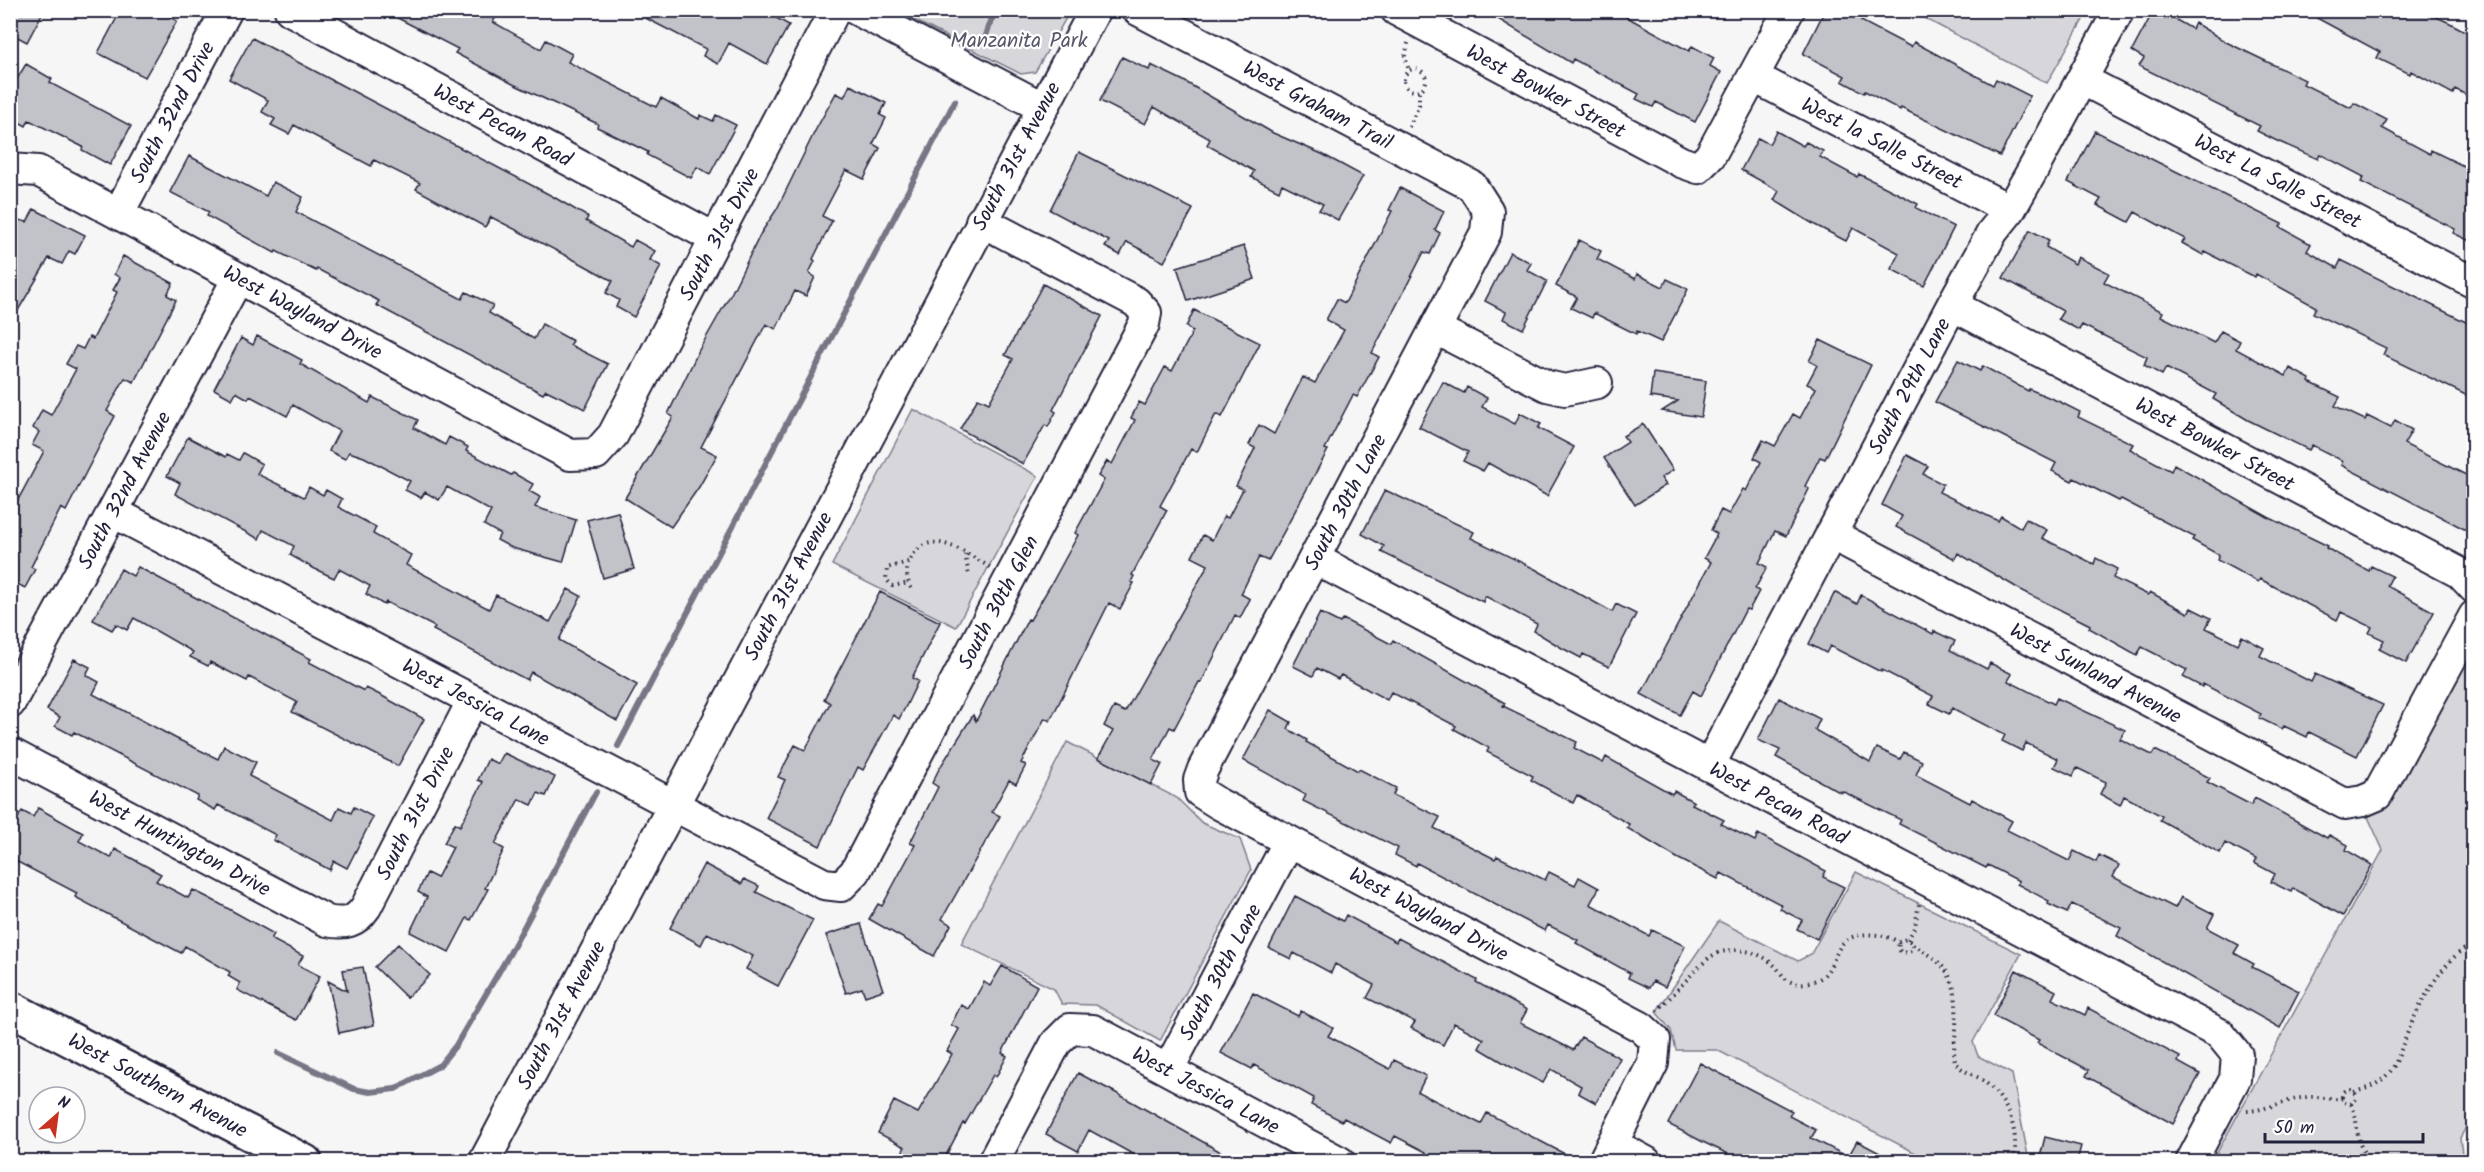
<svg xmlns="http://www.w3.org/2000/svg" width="2484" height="1172" viewBox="0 0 2484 1172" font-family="Kalam,sans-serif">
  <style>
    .green { fill: #d7d7db; stroke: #7c7c8b; stroke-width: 1.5 }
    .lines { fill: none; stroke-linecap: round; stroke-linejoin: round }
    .stream { stroke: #767685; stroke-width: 6 }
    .building { fill: #c2c2c9; stroke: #22223b; stroke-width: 1.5 }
    .minor-casing { stroke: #22223b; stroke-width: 34 }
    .major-casing { stroke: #22223b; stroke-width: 38 }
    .path { stroke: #22223b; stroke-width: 4; stroke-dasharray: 1.5 4.5; stroke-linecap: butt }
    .minor { stroke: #fff; stroke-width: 30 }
    .major { stroke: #fff; stroke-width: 33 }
    .labels { text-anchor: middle; stroke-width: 4.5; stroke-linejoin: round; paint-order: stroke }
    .park-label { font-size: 21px; fill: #58586b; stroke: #fff }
    .street-label { font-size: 21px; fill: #22223b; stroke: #fff }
  </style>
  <rect width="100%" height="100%" fill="#f6f6f7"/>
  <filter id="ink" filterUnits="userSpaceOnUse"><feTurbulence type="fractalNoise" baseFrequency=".0167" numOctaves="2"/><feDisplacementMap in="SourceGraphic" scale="12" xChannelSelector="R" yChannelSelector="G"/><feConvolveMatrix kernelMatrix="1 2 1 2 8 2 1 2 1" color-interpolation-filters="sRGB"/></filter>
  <g filter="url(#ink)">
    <!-- green -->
    <path class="green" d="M896 11 1070 10V11L1035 72 1021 74Z
      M1911 11H2088L2047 83Z
      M913 409 1038 476 956 627 832 565Z
      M2473 643 2474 1113 2460 1138 2463 1161 2212 1162 2383 850 2368 817 2393 795Z
      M1067 742 1177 798 1202 823 1240 839 1251 870 1160 1041 1096 1005 1062 1004 1054 989 961 944Z
      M1856 872 2021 954 1973 1042 1978 1056 2012 1074 2029 1161H1931L1717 1050H1676L1671 1030 1656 1012 1719 921 1798 961 1811 954Z"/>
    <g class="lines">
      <!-- stream -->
      <path class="stream" d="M983 44 995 10
        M618 746 955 101
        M278 1053 354 1089 370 1092 395 1089 440 1065 456 1045 510 953 596 792"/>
    </g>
    <!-- building -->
    <path class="building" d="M10 10H44L27 42 10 33Z
      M121 10H159L177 21 145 77 98 53Z
      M382 10H500L493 22 541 49 546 40 572 54 568 62 656 107 661 98 699 119 700 115 713 121 716 115 736 125 710 174 697 167 691 178 647 155 648 152 597 127 598 124 513 84 455 53 458 49Z
      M630 10H762L789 25 767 64 729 43 718 64 703 56 706 49Z
      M1483 10H1614L1689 51 1692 46 1714 58 1710 66 1721 72 1695 122 1656 102 1653 107 1636 99 1639 94 1573 59 1571 63Z
      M1825 10H1867L1861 21 1911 47 1914 42 1993 85 1996 79 2030 96 2000 156 1901 108 1900 110 1865 91 1864 93 1842 81 1845 76 1803 54Z
      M2154 10H2159L2192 29 2195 23 2226 42 2305 80 2303 84 2351 108 2354 103 2387 120 2382 128 2430 154 2431 150 2474 171V243L2453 233 2455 229 2361 182 2364 177 2320 154 2318 159 2275 140 2257 131 2260 126 2139 66 2144 58 2132 51Z
      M2302 10H2421L2450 23 2474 36V99L2455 89 2453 94 2411 71 2410 74 2377 58 2380 52Z
      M252 38 552 196 588 217 586 221 631 247 635 240 655 251 650 260 661 266 634 317 616 307 619 300 606 293 613 281 582 264 491 217 485 227 416 189 420 183 374 160 371 166 294 125 289 134 271 125 275 119 262 112 268 100 229 79Z
      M1122 57 1149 70 1151 65 1182 80 1273 133 1322 154 1363 176 1338 220 1319 210 1323 204 1282 184 1279 191 1251 177 1254 171 1207 145 1210 139 1154 107 1145 124 1100 101Z
      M26 64 52 79 50 83 131 126 110 165 82 150 83 147 29 120 26 126 10 117V90Z
      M850 85 886 103 880 115 886 118 873 144 880 148 864 179 846 170 822 216 832 221 813 259 815 261 809 273 815 277 806 296 795 291 776 329 766 324 701 447 717 455 699 487 671 527 625 498 673 417 668 414 699 350 732 292 761 233 777 209 815 131 836 93 844 97Z
      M1776 131 1803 146 1806 142 1823 151 1820 157 1857 177 1859 174 1897 193 1918 204 1916 208 1954 227 1924 286 1891 269 1899 253 1853 228 1846 241 1815 225 1774 200 1779 191 1741 170 1758 138 1769 144Z
      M2095 131 2282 224 2280 227 2311 244 2307 251 2337 268 2341 260 2474 326V399L2383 355 2386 348 2313 313 2316 307 2256 274 2255 277 2205 252 2203 255 2182 243 2185 239 2135 212 2129 222 2097 205 2101 199 2068 182Z
      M1079 152 1193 209 1164 262 1127 242 1120 255 1105 247 1109 241 1050 210Z
      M189 156 266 196 273 182 303 197 296 212 462 299 466 292 493 305 489 313 534 339 542 324 573 341 570 345 608 364 585 409 546 390 543 394 376 305 379 301 317 269 316 271 276 251 275 253 207 216 209 212 170 192Z
      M1400 188 1444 211 1435 230 1440 233 1430 254 1424 252 1372 353 1379 357 1357 397 1353 395 1325 449 1328 450 1268 561 1259 557 1241 594 1250 599 1240 618 1235 615 1201 683 1199 682 1174 729 1170 727 1153 760 1162 764 1151 785 1098 758 1113 731 1104 726 1114 707 1125 712 1208 565 1192 557 1203 535 1212 540 1224 516 1228 518 1243 489 1236 486 1255 448 1249 445 1259 425 1274 434 1303 377 1315 383 1344 330 1326 320 1337 299 1345 303 1392 211 1389 210Z
      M34 209 85 235 75 254 69 251 62 264 49 258 10 324V238L19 220 27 222Z
      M2030 230 2049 240 2046 247 2075 264 2078 257 2109 273 2104 282 2163 312 2161 316 2214 343 2221 331 2240 341 2236 349 2286 376 2290 368 2310 379 2309 382 2340 397 2335 406 2365 420 2367 416 2391 428 2395 420 2412 430 2404 444 2474 479V521L2468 531 2341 465 2343 461 2312 445 2309 450 2248 420 2213 399 2216 394 2166 368 2162 375 2144 365 2147 357 2082 325 2079 330 2058 319 2063 311 2003 278Z
      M1579 240 1601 251 1597 259 1635 279 1637 274 1663 287 1667 279 1688 289 1661 342 1637 331 1636 334 1594 313 1592 318 1571 308 1577 297 1556 286Z
      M1244 246 1255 279 1188 301 1177 267Z
      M1510 252 1531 263 1527 270 1547 281 1523 329 1503 319 1506 312 1485 301Z
      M123 256 173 283 167 295 176 300 134 382 125 378 107 411 115 416 66 511 61 508 31 567 35 569 25 588 10 580V515L44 451 32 445 39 432 33 428 42 410 51 415 76 369 66 364 76 346 83 349 89 337 93 339 117 292 113 290 120 278 114 274Z
      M1043 284 1102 316 1053 410 1056 412 1048 427 1045 425 1023 464 960 429 978 398 989 403 1013 359 1005 355Z
      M1194 310 1260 343 1222 417 1216 414 1197 452 1191 449 1160 506 1167 510 1132 575 1134 576 1131 582 1134 583 1120 609 1109 603 1050 721 1045 718 1021 763 1026 765 1016 784 1009 780 992 812 1000 816 942 919 951 925 934 956 869 919 878 904 882 906 915 845 910 843 938 787 932 783 939 769 973 715 976 721 1028 619 1030 620 1053 581 1078 535 1075 533 1104 480 1098 476 1107 461 1112 464 1135 420 1131 418 1139 402 1145 405 1165 367 1172 371 1193 331 1186 327Z
      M257 336 302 360 300 364 369 403 372 397 418 420 414 428 445 445 449 437 468 447 466 451 511 475 513 473 533 484 529 491 540 497 535 507 576 520 563 562 512 548 497 540 500 534 484 525 491 511 447 487 439 500 425 492 421 498 405 490 410 481 364 457 349 452 345 459 329 451 339 431 293 405 287 416 250 396 248 399 236 392 232 399 214 389 241 338 253 345Z
      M1820 340 1871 365 1825 459 1820 457 1805 486 1809 489 1786 536 1775 531 1759 563 1767 567 1755 589 1759 591 1749 610 1746 609 1701 696 1693 691 1680 715 1641 694 1711 562 1704 558 1717 534 1711 530 1721 510 1729 514 1743 489 1746 491 1761 462 1754 458 1763 440 1775 446 1793 414 1800 418 1816 388 1807 384 1817 365 1809 361Z
      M1958 360 1980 371 1983 366 2028 391 2029 389 2060 402 2080 412 2078 417 2133 444 2130 449 2171 471 2174 464 2268 517 2328 546 2326 548 2369 571 2371 566 2392 576 2387 586 2434 612 2406 663 2379 649 2384 640 2369 633 2372 627 2341 612 2337 620 2260 579 2258 582 2217 560 2219 555 2192 540 2194 537 2121 499 2119 501 2074 478 2072 481 2052 471 2056 463 1935 402Z
      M1653 373 1706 381 1701 417 1662 411 1678 401 1650 397Z
      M1443 382 1464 393 1467 387 1487 398 1482 407 1515 424 1520 413 1541 424 1538 428 1574 447 1547 496 1488 463 1483 471 1463 461 1468 452 1419 427Z
      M1643 424 1673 470 1661 478 1666 485 1635 505 1604 458 1628 442 1623 436Z
      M188 437 226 457 227 454 239 460 243 453 262 464 257 474 304 497 309 487 323 495 326 490 342 499 338 507 376 527 373 534 411 555 406 565 489 609 496 595 550 622 568 589 581 596 559 640 637 685 617 721 531 672 527 680 433 630 435 627 386 602 384 605 366 594 370 586 339 569 334 578 315 569 290 555 294 546 263 530 259 539 175 494 180 483 167 476Z
      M1907 455 1928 466 1923 474 1943 484 1939 492 1998 521 2001 516 2021 528 2026 519 2047 530 2042 538 2094 564 2096 558 2117 569 2113 578 2148 595 2150 592 2188 613 2191 608 2211 618 2206 628 2238 644 2242 636 2264 648 2260 656 2311 682 2315 674 2383 705 2357 756 2309 732 2307 737 2284 726 2282 729 2259 718 2261 714 2203 684 2202 687 2183 677 2187 670 2142 647 2137 655 2089 628 2090 625 2021 590 1958 553 1955 559 1896 527 1902 516 1882 505Z
      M1385 490 1474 532 1471 538 1535 569 1612 612 1616 604 1636 614 1609 667 1583 654 1581 658 1562 648 1534 631 1537 624 1485 596 1483 602 1381 552 1384 546 1362 534Z
      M618 512 634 569 603 578 587 520Z
      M138 567 311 659 309 662 364 691 366 688 382 696 424 719 398 766 292 712 297 702 249 677 247 681 210 662 208 666 190 657 193 652 134 618 127 630 116 624 112 630 93 620 121 569 133 576Z
      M880 592 940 622 912 678 918 681 907 704 899 719 893 715 863 770 858 767 820 846 766 818 785 780 778 777 795 745 805 750 830 703 824 699Z
      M1835 592 1857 604 1861 595 1933 634 1934 631 1955 641 1950 650 1987 669 1990 663 2012 674 2008 681 2054 704 2057 698 2125 730 2120 739 2152 755 2155 750 2210 778 2207 782 2251 805 2255 798 2327 838 2329 835 2348 845 2346 850 2372 865 2343 916 2293 888 2291 892 2271 882 2275 874 2254 863 2256 859 2225 843 2220 853 2160 820 2162 816 2124 796 2120 805 2100 794 2106 782 2077 768 2073 776 2054 767 2058 759 2026 743 2022 751 2002 741 2005 735 1952 708 1949 714 1929 704 1933 696 1882 670 1881 672 1830 646 1826 653 1809 644Z
      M1320 613 1340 623 1343 619 1391 644 1393 640 1505 703 1503 706 1577 742 1574 748 1603 763 1606 757 1672 794 1674 791 1694 802 1692 804 1724 820 1721 824 1755 841 1758 834 1826 871 1823 877 1844 887 1817 939 1797 929 1802 920 1780 909 1782 905 1721 873 1718 879 1677 858 1627 828 1629 824 1577 795 1573 803 1531 780 1533 776 1487 752 1489 748 1454 729 1456 726 1391 692 1387 700 1341 675 1338 679 1317 668 1313 676 1293 666Z
      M74 659 90 667 86 675 99 682 93 694 175 738 218 759 224 746 256 762 249 776 333 820 339 807 351 813 354 807 373 817 347 868 334 861 330 870 273 840 276 835 218 805 215 810 196 800 198 796 74 732 72 735 55 726 60 717 47 710Z
      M1779 698 1820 719 1815 730 1870 762 1877 748 1900 759 1904 752 1922 761 1916 775 1970 803 1972 799 2012 821 2007 830 2069 861 2074 851 2096 862 2099 855 2119 865 2113 877 2175 908 2181 897 2214 914 2207 928 2239 945 2234 953 2254 964 2252 967 2299 991 2280 1028 2117 936 2121 928 2072 904 2067 913 2048 904 2049 901 2017 884 2019 881 1988 865 1986 868 1899 824 1901 820 1842 791 1841 793 1776 757 1780 750 1758 740Z
      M1270 710 1291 722 1288 729 1307 740 1306 742 1358 771 1359 769 1396 788 1393 795 1440 817 1434 828 1495 859 1497 856 1545 880 1549 872 1575 885 1579 877 1599 888 1590 904 1649 936 1652 930 1685 946 1665 987 1653 981 1649 988 1628 978 1630 973 1576 943 1578 940 1548 925 1545 931 1417 863 1416 866 1395 855 1398 848 1303 801 1306 795 1243 760Z
      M504 753 555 777 546 796 538 793 532 805 519 799 495 844 504 849 485 888 488 889 471 920 467 918 449 952 410 932 427 897 418 892 427 873 437 878 453 847 444 843 455 823 460 826 483 782 478 780 488 759 498 764Z
      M38 808 83 833 79 841 111 858 115 849 133 859 161 874 156 881 188 898 193 890 209 898 274 934 271 939 303 956 298 965 320 976 296 1020 237 990 240 983 228 976 230 972 185 946 181 953 75 897 77 893 10 858V832L22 811 33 817Z
      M704 864 742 884 744 879 759 886 756 892 813 920 778 986 746 969 753 956 707 933 701 945 670 928Z
      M1295 896 1343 921 1346 915 1396 942 1398 938 1477 980 1476 982 1527 1010 1520 1023 1573 1050 1581 1037 1620 1058 1596 1103 1578 1093 1581 1086 1551 1069 1543 1083 1511 1067 1479 1048 1484 1039 1454 1023 1443 1045 1411 1028 1415 1022 1367 998 1374 985 1335 964 1331 973 1294 953 1291 959 1269 948Z
      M861 924 883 990 865 996 862 988 846 993 826 935Z
      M398 944 430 975 407 998 375 967Z
      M1002 966 1037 986 1002 1053 1007 1056 996 1077 993 1075 965 1124 963 1123 943 1161H897L905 1147 878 1133 894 1101 918 1113 952 1054 947 1051 959 1029 951 1025 961 1005 969 1009 984 982 990 986Z
      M363 967 374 1025 339 1033 328 981 347 991 343 970Z
      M2016 970 2056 991 2052 999 2085 1015 2088 1008 2180 1057 2178 1062 2200 1074 2173 1124 2086 1076 2089 1070 2037 1043 2039 1040 1993 1016Z
      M1253 993 1298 1016 1301 1011 1333 1028 1328 1036 1390 1069 1394 1060 1426 1076 1418 1092 1481 1124 1487 1113 1578 1161H1421L1426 1152 1395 1136 1391 1143 1344 1118 1342 1121 1311 1105 1314 1098 1254 1065 1252 1069 1221 1053Z
      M1700 1063 1792 1111 1789 1116 1816 1130 1811 1138 1848 1157 1857 1141 1895 1161H1743L1705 1143 1668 1124Z
      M1078 1073 1118 1094 1237 1161H1145L1089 1130 1078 1151 1046 1134Z
      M2045 1137 2081 1146 2077 1161H2039Z"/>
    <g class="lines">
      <defs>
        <path id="minor" d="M290 10 716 239
          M857 10 1042 107
          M1138 10 1472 186 1488 211 1486 232 1203 769 1199 780 1200 792 1219 804 1641 1027 1655 1040 1653 1063 1603 1162
          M1396 10 1681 162 1698 168 1710 156 1789 10
          M1754 77 2010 210
          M2083 80 2474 283
          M10 169 38 171 570 455 596 454 613 435 835 10
          M118 214 227 10
          M1952 305 2460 573 2474 588
          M1436 329 1547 386 1565 390 1597 383
          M113 512 824 884 841 886 855 872 1144 324 1146 313 1136 302 981 221
          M1831 534 2345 804 2363 801 2377 795 2474 616
          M1315 559 2220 1034 2237 1055 2235 1079 2191 1162
          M10 703 238 278
          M10 753 327 921C345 925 356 922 366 907L473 700
          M1709 766 1952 305 1993 231 2010 210 2035 166 2119 10
          M1168 1070 1289 841
          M1613 1144 1646 1162
          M484 1162 1095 10
          M993 1162 1056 1043 1070 1029 1093 1030 1340 1162"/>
        <path id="major" d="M10 1008 305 1162"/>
      </defs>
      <!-- minor casing -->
      <use href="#minor" class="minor-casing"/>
      <!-- major casing -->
      <use href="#major" class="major-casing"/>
      <!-- path -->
      <path class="path" d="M1408 43 1405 56 1409 71
        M1404 80a11 11 0 1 1 22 0a11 11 0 1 1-22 0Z
        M1409 127 1419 105V91
        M965 554 969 575
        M908 562 887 568 886 579 892 586 909 583
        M911 588C906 578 905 567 912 557 931 525 968 555 990 567
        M1908 940 1915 926 1919 904
        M1913 945C1953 966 1958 985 1956 1029 1955 1040 1953 1050 1955 1062 1963 1073 1975 1074 1985 1082 2009 1102 2020 1132 2013 1162
        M1657 1011C1669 1000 1701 962 1712 956 1731 945 1759 950 1775 966 1779 970 1782 976 1787 980 1795 985 1805 984 1813 981 1830 977 1832 960 1840 947 1851 929 1884 933 1899 942L1906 939 1912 943V951L1902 953 1898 949 1899 942
        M2342 1097a7 7 0 1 1 14 0a7 7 0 1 1-14 0Z
        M2354 1092C2366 1089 2377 1085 2386 1076 2395 1068 2399 1055 2403 1044 2414 1015 2443 953 2474 945
        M2351 1104C2362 1124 2350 1154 2380 1162
        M2247 1111C2268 1110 2287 1099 2308 1097 2319 1096 2331 1100 2342 1099"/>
      <!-- minor -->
      <use href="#minor" class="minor"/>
      <!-- major -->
      <use href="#major" class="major"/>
    </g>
  </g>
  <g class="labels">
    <!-- park labels -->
    <g class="park-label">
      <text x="1019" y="47">Manzanita Park</text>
    </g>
    <!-- street labels -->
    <g class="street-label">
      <text transform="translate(1546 91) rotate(28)" y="7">West Bowker Street</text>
      <text transform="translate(1318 105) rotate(28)" y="7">West Graham Trail</text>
      <text transform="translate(172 112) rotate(-62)" y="7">South 32nd Drive</text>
      <text transform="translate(503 125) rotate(28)" y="7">West Pecan Road</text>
      <text transform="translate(1882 143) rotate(27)" y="7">West la Salle Street</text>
      <text transform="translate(1016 156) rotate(-62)" y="7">South 31st Avenue</text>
      <text transform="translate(2278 181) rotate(27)" y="7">West La Salle Street</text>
      <text transform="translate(719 234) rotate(-62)" y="7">South 31st Drive</text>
      <text transform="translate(303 312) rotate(28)" y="7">West Wayland Drive</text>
      <text transform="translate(1909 386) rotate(-62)" y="7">South 29th Lane</text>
      <text transform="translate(2215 444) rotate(28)" y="7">West Bowker Street</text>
      <text transform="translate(124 490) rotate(-62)" y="7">South 32nd Avenue</text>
      <text transform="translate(1345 502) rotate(-62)" y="7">South 30th Lane</text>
      <text transform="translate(788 586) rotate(-62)" y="7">South 31st Avenue</text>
      <text transform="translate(998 602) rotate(-62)" y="7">South 30th Glen</text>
      <text transform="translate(2096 673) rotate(28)" y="7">West Sunland Avenue</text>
      <text transform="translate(476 702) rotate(28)" y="7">West Jessica Lane</text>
      <text transform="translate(1779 803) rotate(28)" y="7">West Pecan Road</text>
      <text transform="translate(415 813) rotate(-63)" y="7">South 31st Drive</text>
      <text transform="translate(180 843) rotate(28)" y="7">West Huntington Drive</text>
      <text transform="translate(1429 914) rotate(28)" y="7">West Wayland Drive</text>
      <text transform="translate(1220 972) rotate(-62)" y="7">South 30th Lane</text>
      <text transform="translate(561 1015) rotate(-62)" y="7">South 31st Avenue</text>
      <text transform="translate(158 1085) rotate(28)" y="7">West Southern Avenue</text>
      <text transform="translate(1206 1090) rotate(28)" y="7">West Jessica Lane</text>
    </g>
  </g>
  <!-- margin -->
  <rect width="2484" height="1172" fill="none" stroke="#fff" stroke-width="36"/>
  <rect x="18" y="18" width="2448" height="1136" fill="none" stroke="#22223b" stroke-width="2" filter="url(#ink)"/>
  <!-- north arrow -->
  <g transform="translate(57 1115) rotate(28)"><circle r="28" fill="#ffffff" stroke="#a7a7b1" stroke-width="1.5"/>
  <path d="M0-4.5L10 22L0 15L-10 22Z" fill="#c8321e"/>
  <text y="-9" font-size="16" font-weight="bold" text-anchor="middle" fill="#22223b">N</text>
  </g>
  <!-- scale -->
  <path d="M2265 1133v9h158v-9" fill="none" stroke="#22223b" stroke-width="3"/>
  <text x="2274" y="1133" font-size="18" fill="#22223b" stroke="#ffffff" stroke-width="4.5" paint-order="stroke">50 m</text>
</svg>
